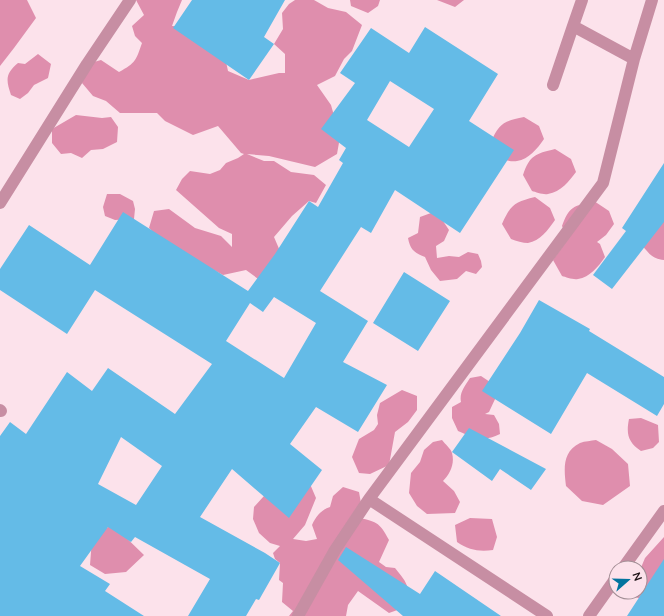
<svg xmlns="http://www.w3.org/2000/svg" width="664" height="616" viewBox="0 0 664 616" font-family="'Nunito Sans',sans-serif">
  <style>
    .forest { fill: #df8ead }
    .building { fill: #64bbe7; fill-rule: evenodd }
    .lines { fill: none; stroke-linecap: round; stroke-linejoin: round }
    .minor { stroke: #c78ea3; stroke-width: 12 }
  </style>
  <rect width="100%" height="100%" fill="#fce2eb"/>
  <!-- forest -->
  <path class="forest" d="M0 0H27L36 18 14 48 0 66Z
    M136 0H182L177 12 172 26 191 27 223 47 228 71 249 80 279 73H285V54L274 44 283 29 282 13 289 4 295 0H314L328 8 346 12 362 25 352 51 344 59 335 76 317 85 331 105 340 137 337 154 315 167 269 156 247 154 264 161H274L291 172 314 175 326 185 316 203 309 201 292 216 274 237 280 251 265 284 246 270 223 275 166 244 149 228 154 211 169 209 195 228 221 236 232 247V234L219 228 176 190 182 179 190 171 210 174 220 170 226 163 238 158 244 154 241 153 218 126 193 135 165 121 157 113H120L106 101 93 96 82 83 87 64 101 60 119 72C136 63 136 60 142 43L135 36 132 26 144 15Z
    M350 0H380L378 6 368 13 351 6Z
    M437 0H464L455 7Z
    M38 54 51 64 48 78 34 85 28 93 20 99 11 95C6 80 5 74 18 63L25 64Z
    M76 115 102 118 111 117 118 127 117 142 103 149 91 150 82 158 71 153 61 154 52 143V129Z
    M524 117 539 126 544 139C537 149 529 159 517 161 512 162 505 160 500 159L491 142C499 123 504 121 524 117Z
    M555 149 571 159 576 172C569 181 561 192 548 194 543 195 536 192 532 191L523 175C530 155 535 154 555 149Z
    M107 194H120L133 201 135 209 134 219 115 220 105 216 103 207Z
    M535 197 550 208 555 220C548 230 540 241 528 243 523 243 516 241 511 239L502 224C511 204 515 202 535 197Z
    M594 201 609 211 614 224 606 235 597 242 600 244 605 257C598 267 590 277 578 279 573 280 566 277 562 276L553 260 568 239 562 226C569 207 573 206 594 201Z
    M431 213 443 221 449 230 444 241 436 246 437 258 449 256 459 257 468 252 478 254 481 261 482 267 476 274 466 271 457 279 440 281 431 270 425 257C414 253 410 249 408 238L418 233 420 217Z
    M664 217V260C653 259 649 254 642 245Z
    M481 376 493 384 496 397 489 412 485 414 494 415 499 424 500 434C484 442 474 438 458 431L452 418V407L461 402C459 393 465 386 470 378Z
    M402 390 417 396V410L408 422 395 432 389 465 370 474 359 473 352 457 359 439 374 430 378 424 377 415 380 403Z
    M641 418 658 425 659 442 653 448 641 451C628 442 626 434 629 419Z
    M442 440C445 444 451 449 452 453 455 464 450 474 443 481L454 491 460 502 455 513 427 514 417 506 409 493 411 473 420 462 424 450 433 442Z
    M596 440 612 449 628 464 630 486 603 505 582 501 566 486C564 469 562 452 580 443 585 441 591 441 596 440Z
    M310 484 316 498 305 525 293 539 306 541 317 539 312 525C316 516 321 510 330 507L333 496 343 487 359 492 362 509 356 517C376 522 379 521 389 540L379 562 386 567 395 568C409 585 411 588 403 608L389 613 358 591 348 605 346 616H289L293 611 282 602 283 583 279 580 280 563 275 559 273 553 280 546 270 543 259 533 253 519 254 507 264 496Z
    M470 518 492 519 497 537 493 550C479 552 469 550 457 542L455 525Z
    M112 524 144 555 126 572 105 574 90 565 92 539Z
    M664 537V606H663L629 595 630 592H640V570L645 558Z"/>
  <!-- building -->
  <path class="building" d="M192 0H285L264 37 274 44 249 80 173 28Z
    M425 27 498 74 469 121 514 150 460 233 395 190 371 233 361 227 320 291 368 321 343 362 387 385 358 432 316 407 290 444 322 470 289 518 232 469 200 517 265 553 280 563 259 600 256 599 246 616H188L210 579 135 537 131 542 108 527 80 566 110 584 105 591 144 616H0V436L10 422 26 434 67 372 92 391 108 368 175 414 212 364 95 290 67 334 0 290V269L29 225 90 265 123 212 248 291 275 254 309 201 318 207 343 163 339 160 346 148 321 129 355 83 340 73 371 28 409 53ZM390 81 434 109 409 147 367 120ZM274 297 316 323 284 378 226 341 250 303 263 312ZM121 437 162 466 136 505 98 484Z
    M664 163V222L612 289 593 275 626 231 622 228Z
    M404 272 450 301 418 351 373 323Z
    M539 300 590 329 589 331 664 377V404L657 416 587 373 551 434 482 391 520 333Z
    M469 428 546 469 531 490 500 469 492 481 452 452Z
    M346 547 420 594 435 571 501 616H403L338 560Z
    M664 559V616H627Z"/>
  <g class="lines">
    <!-- minor -->
    <path class="minor" d="M582 0 573 26 634 59
      M553 85 573 26
      M0 203 87 64 130 0
      M0 410 1 411
      M369 499 547 616
      M623 568 664 511
      M298 616 335 550 369 499 603 183 634 59 652 0
      M589 616 616 578"/>
  </g>
  <!-- north arrow -->
  <g transform="translate(628 580) rotate(70)"><circle r="19" fill="#fce2eb" stroke="#a28e95"/>
  <path d="M0-3L7 15L0 10L-7 15Z" fill="#02749f"/>
  <text y="-6" font-size="11" font-weight="bold" text-anchor="middle" fill="#1c1115">N</text>
  </g>
</svg>
